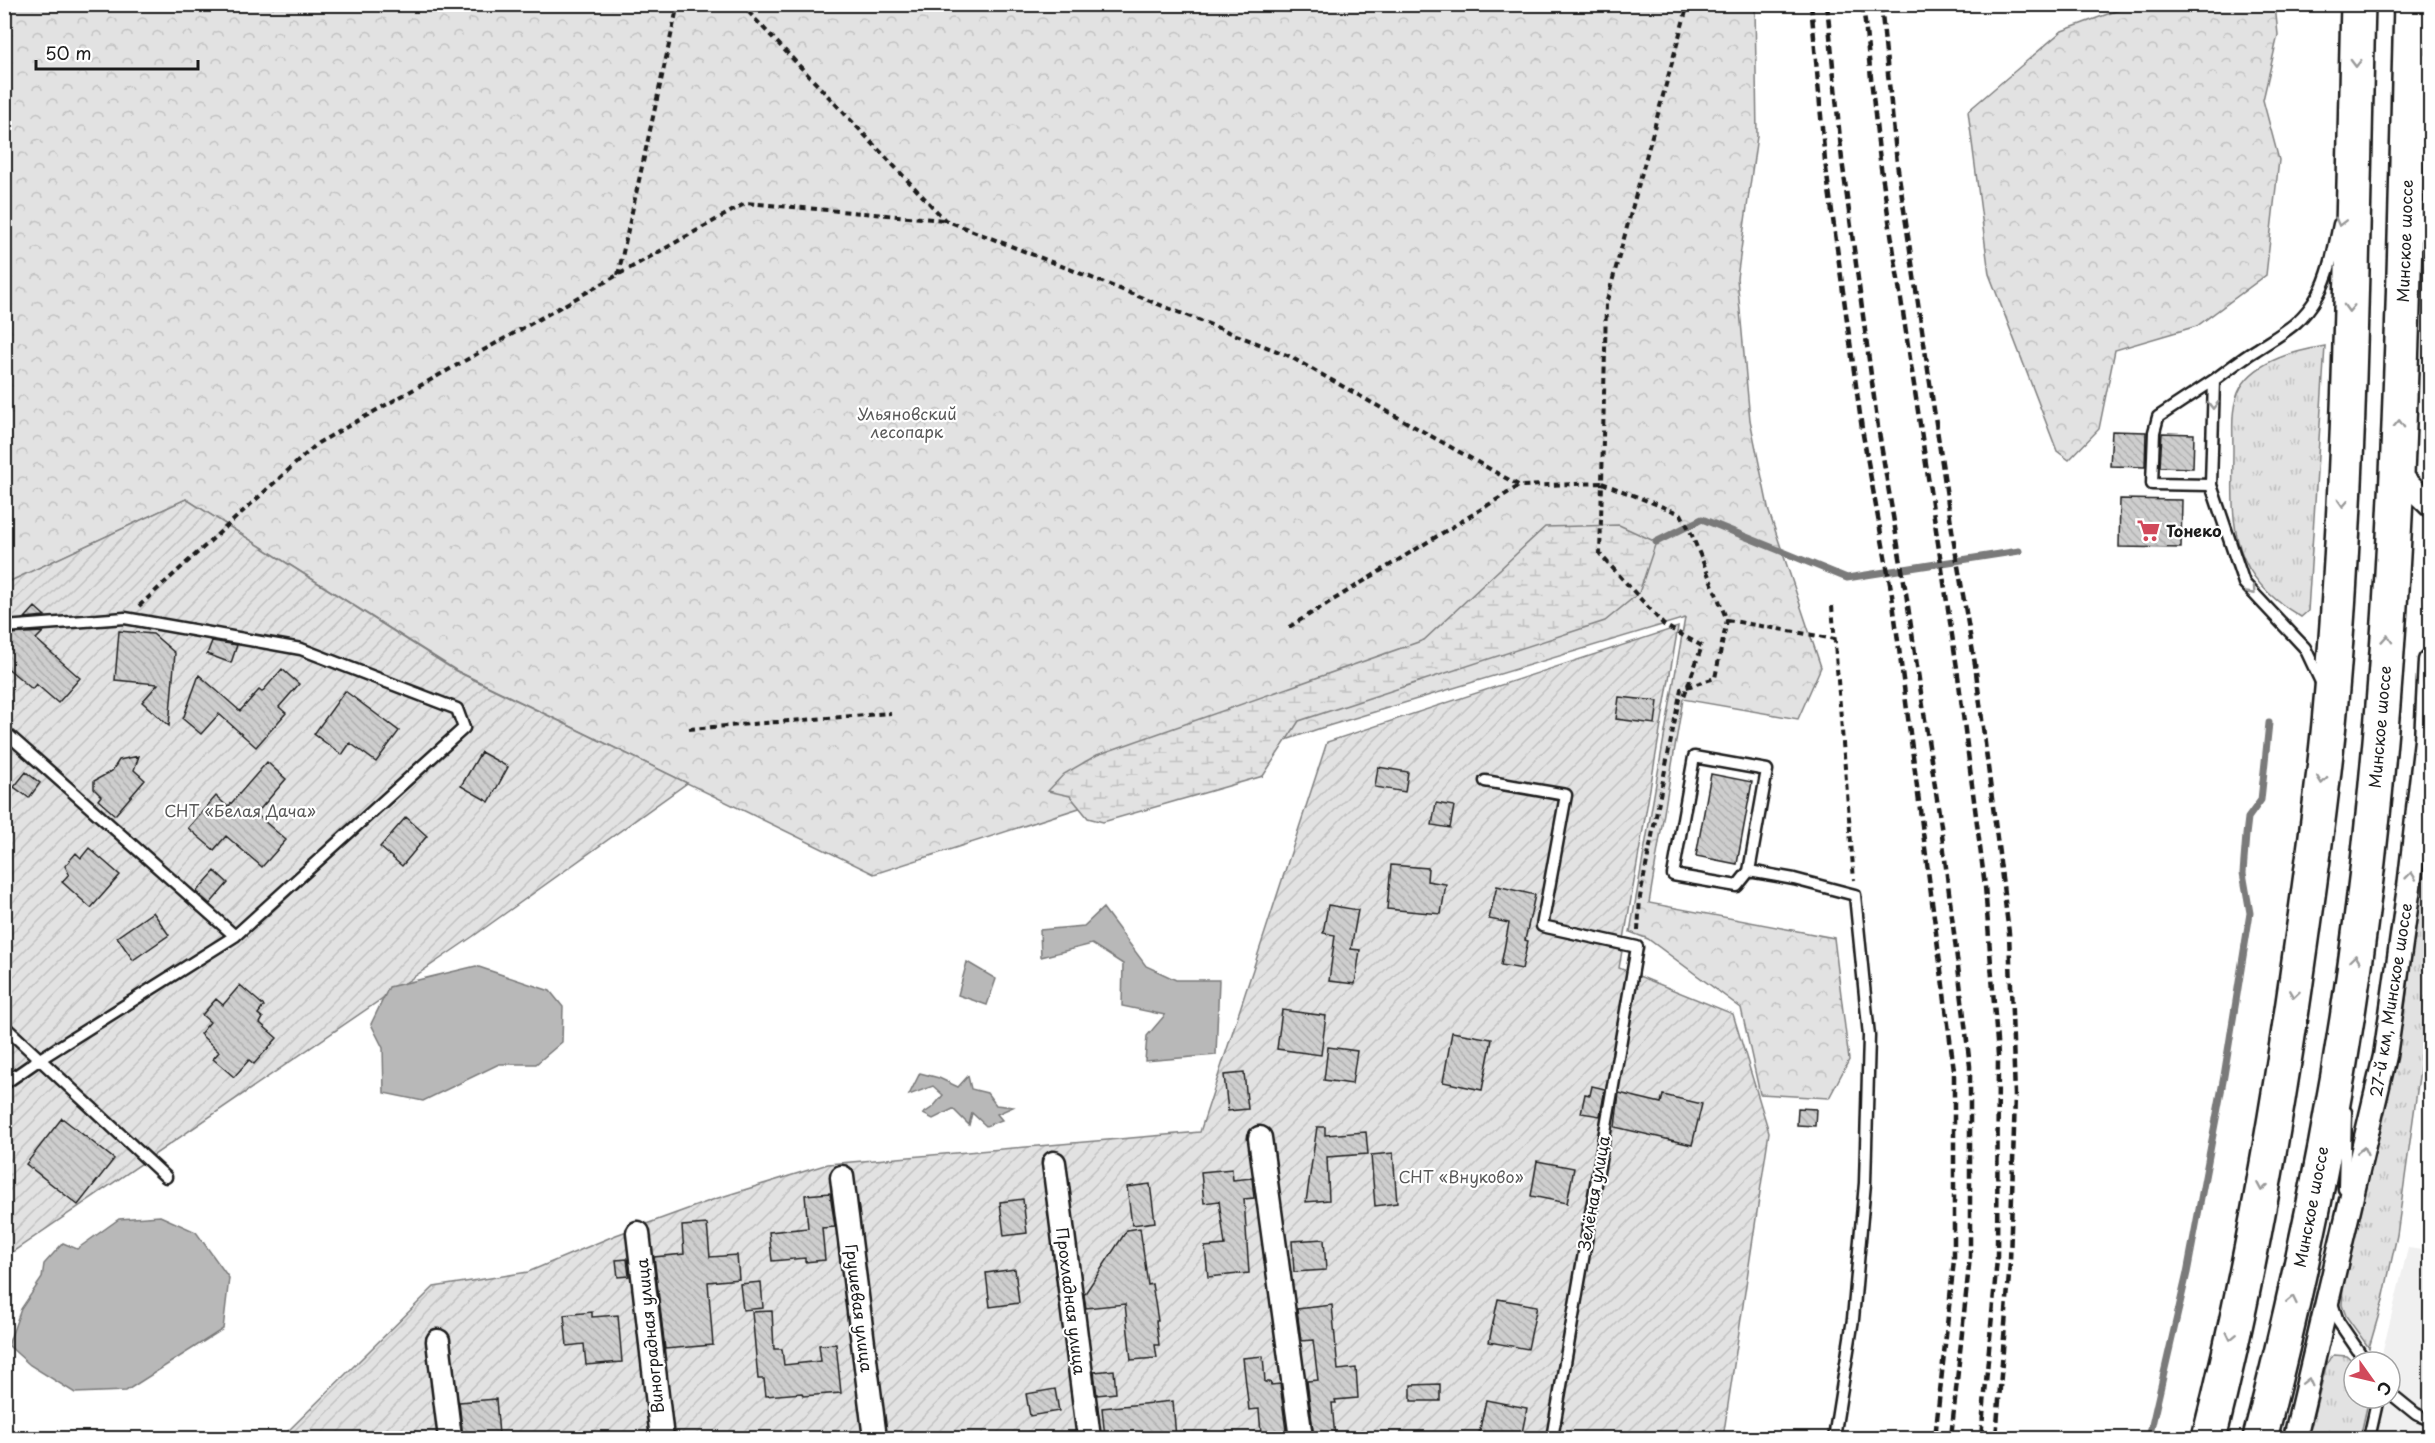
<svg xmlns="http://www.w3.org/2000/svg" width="2435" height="1443" viewBox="0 0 2435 1443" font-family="'Playpen Sans',sans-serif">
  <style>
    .built { fill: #f0f0f0 }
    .grass { fill: url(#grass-tufts); stroke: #7f7f7f; stroke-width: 1.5 }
    .forest { fill: url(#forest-crowns); stroke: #7f7f7f; stroke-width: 1.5 }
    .wetland { fill: url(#wetland-marsh); stroke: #7f7f7f; stroke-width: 1.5 }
    .garden { fill: url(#garden-furrows); stroke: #7f7f7f; stroke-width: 1.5 }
    .water { fill: #b8b8b8; stroke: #7a7a7a; stroke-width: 1.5 }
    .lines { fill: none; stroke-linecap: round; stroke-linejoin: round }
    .stream { stroke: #7a7a7a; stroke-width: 7 }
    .building { fill: url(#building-back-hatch); stroke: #1c1c1c; stroke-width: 1.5 }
    .service-casing { stroke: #1c1c1c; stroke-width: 15 }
    .minor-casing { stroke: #1c1c1c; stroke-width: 27 }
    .trunk-casing { stroke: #1c1c1c; stroke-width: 38 }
    .path { stroke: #1c1c1c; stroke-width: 4; stroke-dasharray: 6 4.5; stroke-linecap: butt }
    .service { stroke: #fff; stroke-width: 10 }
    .minor { stroke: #fff; stroke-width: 22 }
    .trunk { stroke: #fff; stroke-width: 33 }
    .rail { stroke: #1c1c1c; stroke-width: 4.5; stroke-dasharray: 9 4.5; stroke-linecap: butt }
    .oneway { stroke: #999 }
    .labels { text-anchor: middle; stroke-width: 4.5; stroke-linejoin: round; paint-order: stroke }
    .street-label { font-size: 16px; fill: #1c1c1c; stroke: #fff }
    .park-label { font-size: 16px; fill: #575757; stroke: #fff }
    .poi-label { font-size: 16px; font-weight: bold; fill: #1c1c1c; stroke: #fff; text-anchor: start }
  </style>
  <defs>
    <pattern id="grass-tufts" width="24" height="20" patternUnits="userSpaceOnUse" patternTransform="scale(1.5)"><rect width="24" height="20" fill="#e2e2e2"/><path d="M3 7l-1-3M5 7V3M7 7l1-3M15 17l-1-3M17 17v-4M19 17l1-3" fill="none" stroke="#c1c1c1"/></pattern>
    <pattern id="forest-crowns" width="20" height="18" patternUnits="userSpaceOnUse" patternTransform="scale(1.5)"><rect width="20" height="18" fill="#e2e2e2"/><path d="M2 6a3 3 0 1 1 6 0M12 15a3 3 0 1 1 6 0" fill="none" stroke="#c1c1c1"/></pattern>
    <pattern id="wetland-marsh" width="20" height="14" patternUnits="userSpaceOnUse" patternTransform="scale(1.5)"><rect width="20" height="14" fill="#e2e2e2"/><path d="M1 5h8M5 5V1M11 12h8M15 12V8" fill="none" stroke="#c1c1c1"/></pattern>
    <pattern id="garden-furrows" width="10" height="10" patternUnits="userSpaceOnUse" patternTransform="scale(1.5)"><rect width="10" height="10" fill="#e2e2e2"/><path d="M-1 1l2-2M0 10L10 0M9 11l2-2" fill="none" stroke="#c1c1c1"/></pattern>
    <pattern id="building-back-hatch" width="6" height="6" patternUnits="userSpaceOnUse" patternTransform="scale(1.5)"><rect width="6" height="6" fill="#cecece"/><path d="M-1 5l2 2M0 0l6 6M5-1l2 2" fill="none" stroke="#b0b0b0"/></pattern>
  </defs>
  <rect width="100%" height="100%" fill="#fff"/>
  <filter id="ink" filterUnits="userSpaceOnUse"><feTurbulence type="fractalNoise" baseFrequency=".0167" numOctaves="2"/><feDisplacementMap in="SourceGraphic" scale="12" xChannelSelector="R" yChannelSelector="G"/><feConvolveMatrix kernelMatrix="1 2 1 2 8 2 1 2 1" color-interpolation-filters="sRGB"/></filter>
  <g filter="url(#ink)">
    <!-- built -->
    <path class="built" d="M2408 1248 2430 1251V1438H2362L2372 1398H2390V1362H2380Z"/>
    <!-- grass -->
    <path class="grass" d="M2325 346 2308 611 2301 617C2228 574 2232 525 2233 451 2233 430 2230 406 2241 387 2257 360 2296 351 2325 346Z
      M2430 803V997L2397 1235 2383 1300 2369 1348 2346 1316 2342 1305 2343 1287 2353 1237 2381 1127 2405 1008Z
      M2334 1355 2347 1356 2354 1362V1398H2369L2360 1438H2308L2326 1366 2330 1358Z"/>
    <!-- forest -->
    <path class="forest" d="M4 5H1755L1757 136 1737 278 1750 420 1769 512 1821 667 1798 719 1683 699 1649 903 1834 938 1849 1060 1829 1098 1760 1094 1741 1008 1648 939 1630 932 1685 618 1318 729 1213 765 874 874 457 671 186 499 5 584Z
      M2132 5H2275L2278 35 2263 100 2279 160 2266 275 2197 326 2115 350 2099 429 2069 460 2057 451 1989 274 1968 111 2062 31Z"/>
    <!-- wetland -->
    <path class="wetland" d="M1619 525 1656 542 1639 593 1605 621 1299 721 1263 776 1103 822 1088 818 1070 796 1048 791 1064 774 1097 755 1424 640 1545 527Z"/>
    <!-- garden -->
    <path class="garden" d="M186 499 456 671 687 783 475 935 5 1257 4 584Z
      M1678 627 1619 968 1733 1014 1769 1132 1723 1438H281L434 1287 528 1272 616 1235 715 1199 828 1164 1200 1132 1327 742Z"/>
    <!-- water -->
    <path class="water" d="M1103 908 1146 966 1176 980H1219L1216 1055 1145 1061 1147 1036 1165 1015 1122 1006 1123 964 1092 944 1041 957 1040 930 1084 926Z
      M967 962 996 979 987 1005 958 995Z
      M476 966 550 991 563 1007 562 1042 536 1064H499L423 1101 384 1093 383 1048 371 1024 389 987Z
      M920 1073 939 1078 958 1087 968 1076 971 1089 987 1093 996 1105 1013 1107 997 1114 1002 1120 986 1126 972 1113 969 1125 953 1109 933 1119 923 1114 933 1107 943 1095 933 1086 909 1095Z
      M160 1216 196 1232 229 1278 223 1329 126 1391 75 1393 30 1365 8 1345 21 1309 42 1278 44 1264 63 1243 77 1249 119 1219Z"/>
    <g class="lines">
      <!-- stream -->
      <path class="stream" d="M1656 542 1702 519 1847 578 2019 551
        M2149 1438 2187 1273 2224 1076 2250 913 2243 873 2246 835 2248 818 2261 800 2269 723"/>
    </g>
    <!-- building -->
    <path class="building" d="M2112 431 2146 432 2145 467 2110 466Z
      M2162 433 2194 434 2193 468 2160 467Z
      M2120 499 2182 500 2181 548 2119 547Z
      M35 607 45 616 25 618Z
      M119 631 153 634 175 653 169 726 142 702 158 684 115 680Z
      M43 632 36 639 80 678 58 703 36 684 32 689 4 665V640L10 634Z
      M212 641 237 645 231 663 207 654Z
      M282 669 299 684 279 707 286 713 256 747 219 714 201 734 183 719 199 675 240 711 259 690 262 692Z
      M345 691 399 731 376 762 350 743 342 755 314 734Z
      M1619 697 1658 701 1655 724 1616 719Z
      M481 752 508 767 489 802 461 786Z
      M139 756 134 770 145 780 115 815 98 800 101 796 94 789V781L112 771 119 760Z
      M267 762 286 779 256 814 286 840 262 867 226 836 214 850 188 828 216 796 228 807Z
      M1378 767 1408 772 1405 792 1375 787Z
      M26 772 40 783 29 798 14 787Z
      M1711 774 1752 782 1737 864 1696 856Z
      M1436 803 1454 806 1450 828 1432 825Z
      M406 817 427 836 402 866 380 847Z
      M89 848 120 875 91 908 62 882 69 874 65 866 76 853 81 858Z
      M1391 865 1428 868 1427 881 1446 884 1441 914 1387 909Z
      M215 871 228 883 210 904 196 892Z
      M1497 886 1535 895 1525 940 1528 941 1522 969 1501 965 1509 923 1489 919Z
      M1328 905 1358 910 1351 949 1360 950 1355 984 1329 981 1335 935 1323 933Z
      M153 912 169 935 133 960 117 937Z
      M240 985 264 1006 258 1014 263 1018 260 1023 277 1038 254 1064 249 1060 234 1077 213 1059 219 1052 200 1034 210 1022 202 1015 216 999 223 1005Z
      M1282 1010 1326 1016 1321 1055 1277 1049Z
      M1452 1032 1492 1039 1482 1090 1443 1082Z
      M1328 1047 1357 1051 1352 1084 1324 1080Z
      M1244 1073 1248 1109 1228 1111 1224 1075Z
      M1592 1086 1605 1089 1600 1116 1581 1113 1585 1094 1590 1095Z
      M1619 1093 1661 1103 1663 1095 1702 1104 1692 1145 1615 1127Z
      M1798 1108 1816 1109 1815 1126 1797 1125Z
      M62 1118 114 1159 78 1205 26 1164Z
      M1317 1127H1325V1135L1366 1132 1368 1154 1327 1157 1329 1200 1306 1202Z
      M1393 1153 1397 1203 1375 1206 1371 1155Z
      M1537 1161 1574 1168 1567 1203 1531 1196Z
      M1232 1169 1233 1180 1252 1178 1254 1198 1244 1199 1249 1273 1208 1277 1205 1247 1225 1245 1219 1201 1204 1203 1201 1172Z
      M1150 1184 1155 1222 1132 1225 1127 1187Z
      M830 1193 835 1227 822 1228 825 1260 805 1262V1258L772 1261 769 1232 808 1228 805 1195Z
      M1023 1199 1027 1233 1004 1236 1000 1202Z
      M707 1224 710 1257 737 1255 739 1279 708 1282 713 1345 665 1349 654 1257 684 1254 682 1226Z
      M1140 1228 1148 1285 1152 1284 1158 1321H1156L1159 1345H1155L1157 1358 1131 1360 1125 1304 1086 1308 1084 1295 1127 1230Z
      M1324 1239 1326 1270 1294 1272 1292 1241Z
      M627 1259 629 1276 618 1277 616 1260Z
      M1015 1269 1019 1303 990 1307 986 1273Z
      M761 1282 763 1308 743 1310 740 1284Z
      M1498 1299 1537 1306 1528 1349 1489 1342Z
      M1332 1305 1338 1370 1356 1368 1358 1398 1335 1400 1336 1403H1332L1335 1438H1314L1307 1381 1318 1380 1313 1340 1301 1341 1297 1309Z
      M772 1311 774 1349H782L784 1365 821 1361 819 1345 836 1344 841 1393 803 1396 802 1393 766 1396 764 1379H758L752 1312Z
      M592 1312V1317L618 1315 622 1362 586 1365 584 1344 567 1346 564 1315Z
      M1263 1356 1265 1382H1270L1271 1385 1280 1384 1286 1431 1261 1434 1259 1409 1249 1410 1243 1358Z
      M1114 1370 1116 1393 1097 1395 1094 1372Z
      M1440 1384V1401H1411V1385Z
      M1055 1389 1059 1411 1030 1416 1026 1394Z
      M496 1399 499 1435 463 1438 459 1402Z
      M1486 1400 1527 1408 1521 1438H1478Z
      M1173 1401 1176 1438H1105L1102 1408Z"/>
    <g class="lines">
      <defs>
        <path id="service" d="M2211 485 2152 484 2154 432 2158 417 2214 380
          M4 627 125 618 301 649 457 709 464 728 235 936 40 1059 4 1084
          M2321 682 2305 648 2244 583 2211 485 2214 380C2228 370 2241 359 2256 350 2282 333 2302 324 2318 295 2330 274 2334 248 2339 224
          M4 731 235 936
          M1694 757 1767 770 1749 871 1737 886 1673 875Z
          M1485 781 1566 795 1542 926 1637 947 1552 1438
          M1749 871 1794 879 1855 895 1869 1036 1865 1183 1853 1319 1834 1438
          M4 1026 166 1177
          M2344 1189 2346 1112
          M2332 1303 2338 1321 2366 1362
          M2390 1393 2416 1414 2430 1420
          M2369 1438 2378 1398"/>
        <path id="minor" d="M2398 474 2430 505
          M1260 1138 1301 1438
          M1054 1163 1089 1438
          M842 1177 875 1438
          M638 1233 662 1438
          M438 1341 450 1438
          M2295 1438 2385 1056 2409 887 2426 740 2430 661"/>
        <path id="trunk" d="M2209 1438C2247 1289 2274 1135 2296 982 2308 896 2321 809 2329 723 2351 486 2352 243 2358 4
          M2260 1438C2305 1263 2341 1084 2363 904 2400 606 2403 304 2411 4"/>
      </defs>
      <!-- service casing -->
      <use href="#service" class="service-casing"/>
      <!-- minor casing -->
      <use href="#minor" class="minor-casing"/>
      <!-- trunk casing -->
      <use href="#trunk" class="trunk-casing"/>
      <!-- path -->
      <path class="path" d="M741 4 945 220 1287 355 1520 486 1602 483 1600 554 1664 625 1702 646 1683 699
        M618 275 678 4
        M139 606 318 443 746 203 944 220
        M1832 606 1854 880
        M1727 620 1835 639
        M1289 627 1519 486
        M689 729 891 713
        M1638 931 1640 897 1681 689 1715 678 1727 620 1691 533 1681 514 1602 483 1606 304 1688 4"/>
      <!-- service -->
      <use href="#service" class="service"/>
      <!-- minor -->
      <use href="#minor" class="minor"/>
      <!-- trunk -->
      <use href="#trunk" class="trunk"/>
      <!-- rail -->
      <path class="rail" d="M1811 4 1825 161 1862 429 1892 595 1954 1070V1260L1935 1438
        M1827 4 1842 160 1878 427 1906 593 1941 826 1970 1066V1256L1951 1438
        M1863 4 1880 161 1957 668 1985 886 1998 1055 1997 1259 1981 1438
        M1881 4 1897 163 1954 543 1975 664 2009 933 2015 1095 2010 1262 1996 1438"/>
    </g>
    <!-- one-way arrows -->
    <defs><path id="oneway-chevron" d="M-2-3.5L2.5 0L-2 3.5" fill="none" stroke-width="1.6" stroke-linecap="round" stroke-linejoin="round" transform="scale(1.5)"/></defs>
    <g class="oneway">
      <use href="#oneway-chevron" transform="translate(2356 63) rotate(91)"/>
      <use href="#oneway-chevron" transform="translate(2340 222) rotate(104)"/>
      <use href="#oneway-chevron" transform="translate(2349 308) rotate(92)"/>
      <use href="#oneway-chevron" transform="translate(2213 405) rotate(91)"/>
      <use href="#oneway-chevron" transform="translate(2399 424) rotate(-88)"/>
      <use href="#oneway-chevron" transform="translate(2343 503) rotate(93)"/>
      <use href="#oneway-chevron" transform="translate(2252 591) rotate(47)"/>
      <use href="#oneway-chevron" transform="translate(2387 639) rotate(-86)"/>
      <use href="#oneway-chevron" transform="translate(2322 780) rotate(97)"/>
      <use href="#oneway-chevron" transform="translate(2411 876) rotate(-84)"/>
      <use href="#oneway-chevron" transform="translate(2355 959) rotate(-82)"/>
      <use href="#oneway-chevron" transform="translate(2294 994) rotate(98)"/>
      <use href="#oneway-chevron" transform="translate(2363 1151) rotate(-77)"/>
      <use href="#oneway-chevron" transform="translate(2262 1187) rotate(100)"/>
      <use href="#oneway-chevron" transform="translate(2292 1300) rotate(-78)"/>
      <use href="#oneway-chevron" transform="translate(2231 1336) rotate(102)"/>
      <use href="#oneway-chevron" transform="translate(2308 1382) rotate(-76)"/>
    </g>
  </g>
  <!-- icons -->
  <defs>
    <symbol id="supermarket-bare" viewBox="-9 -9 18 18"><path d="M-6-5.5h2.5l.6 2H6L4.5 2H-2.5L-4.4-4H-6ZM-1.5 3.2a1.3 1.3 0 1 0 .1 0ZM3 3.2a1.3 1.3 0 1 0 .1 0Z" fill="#d1495b" stroke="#fff" stroke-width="2.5" paint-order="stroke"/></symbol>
  </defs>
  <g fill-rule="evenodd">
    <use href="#supermarket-bare" x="2132" y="514" width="33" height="33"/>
  </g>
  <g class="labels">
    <!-- street labels -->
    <g class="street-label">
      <text transform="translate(2405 241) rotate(-88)" y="6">Минское шоссе</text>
      <text transform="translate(2380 727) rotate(-85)" y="6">Минское шоссе</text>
      <text transform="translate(2391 1000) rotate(-81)" y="6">27-й км, Минское шоссе</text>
      <text transform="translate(1594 1193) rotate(-80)" y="6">Зелёная улица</text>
      <text transform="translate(2311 1207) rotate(-79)" y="6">Минское шоссе</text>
      <text transform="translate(1071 1301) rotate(83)" y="6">Прохладная улица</text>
      <text transform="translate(859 1308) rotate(83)" y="6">Грушевая улица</text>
      <text transform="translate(650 1336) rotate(-96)" y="6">Виноградная улица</text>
    </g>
    <!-- park labels -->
    <g class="park-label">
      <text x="907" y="420">Ульяновский<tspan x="907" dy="18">лесопарк</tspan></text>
      <text x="240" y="817">СНТ «Белая Дача»</text>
      <text x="1461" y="1183">СНТ «Внуково»</text>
    </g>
    <!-- poi labels -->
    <g class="poi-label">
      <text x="2166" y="537">Тонеко</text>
    </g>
  </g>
  <!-- margin -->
  <rect width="2435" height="1443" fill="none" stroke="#fff" stroke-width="24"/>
  <rect x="12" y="12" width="2411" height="1419" fill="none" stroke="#1c1c1c" stroke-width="2" filter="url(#ink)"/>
  <!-- north arrow -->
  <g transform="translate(2372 1380) rotate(124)"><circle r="28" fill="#ffffff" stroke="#a4a4a4" stroke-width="1.5"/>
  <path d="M0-4.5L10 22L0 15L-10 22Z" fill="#d1495b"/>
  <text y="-9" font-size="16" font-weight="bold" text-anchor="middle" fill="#1c1c1c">С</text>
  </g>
  <!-- scale -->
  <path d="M36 60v9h162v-9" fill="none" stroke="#1c1c1c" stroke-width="3"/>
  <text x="45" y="60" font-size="18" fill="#1c1c1c" stroke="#ffffff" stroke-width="4.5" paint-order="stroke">50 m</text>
</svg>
